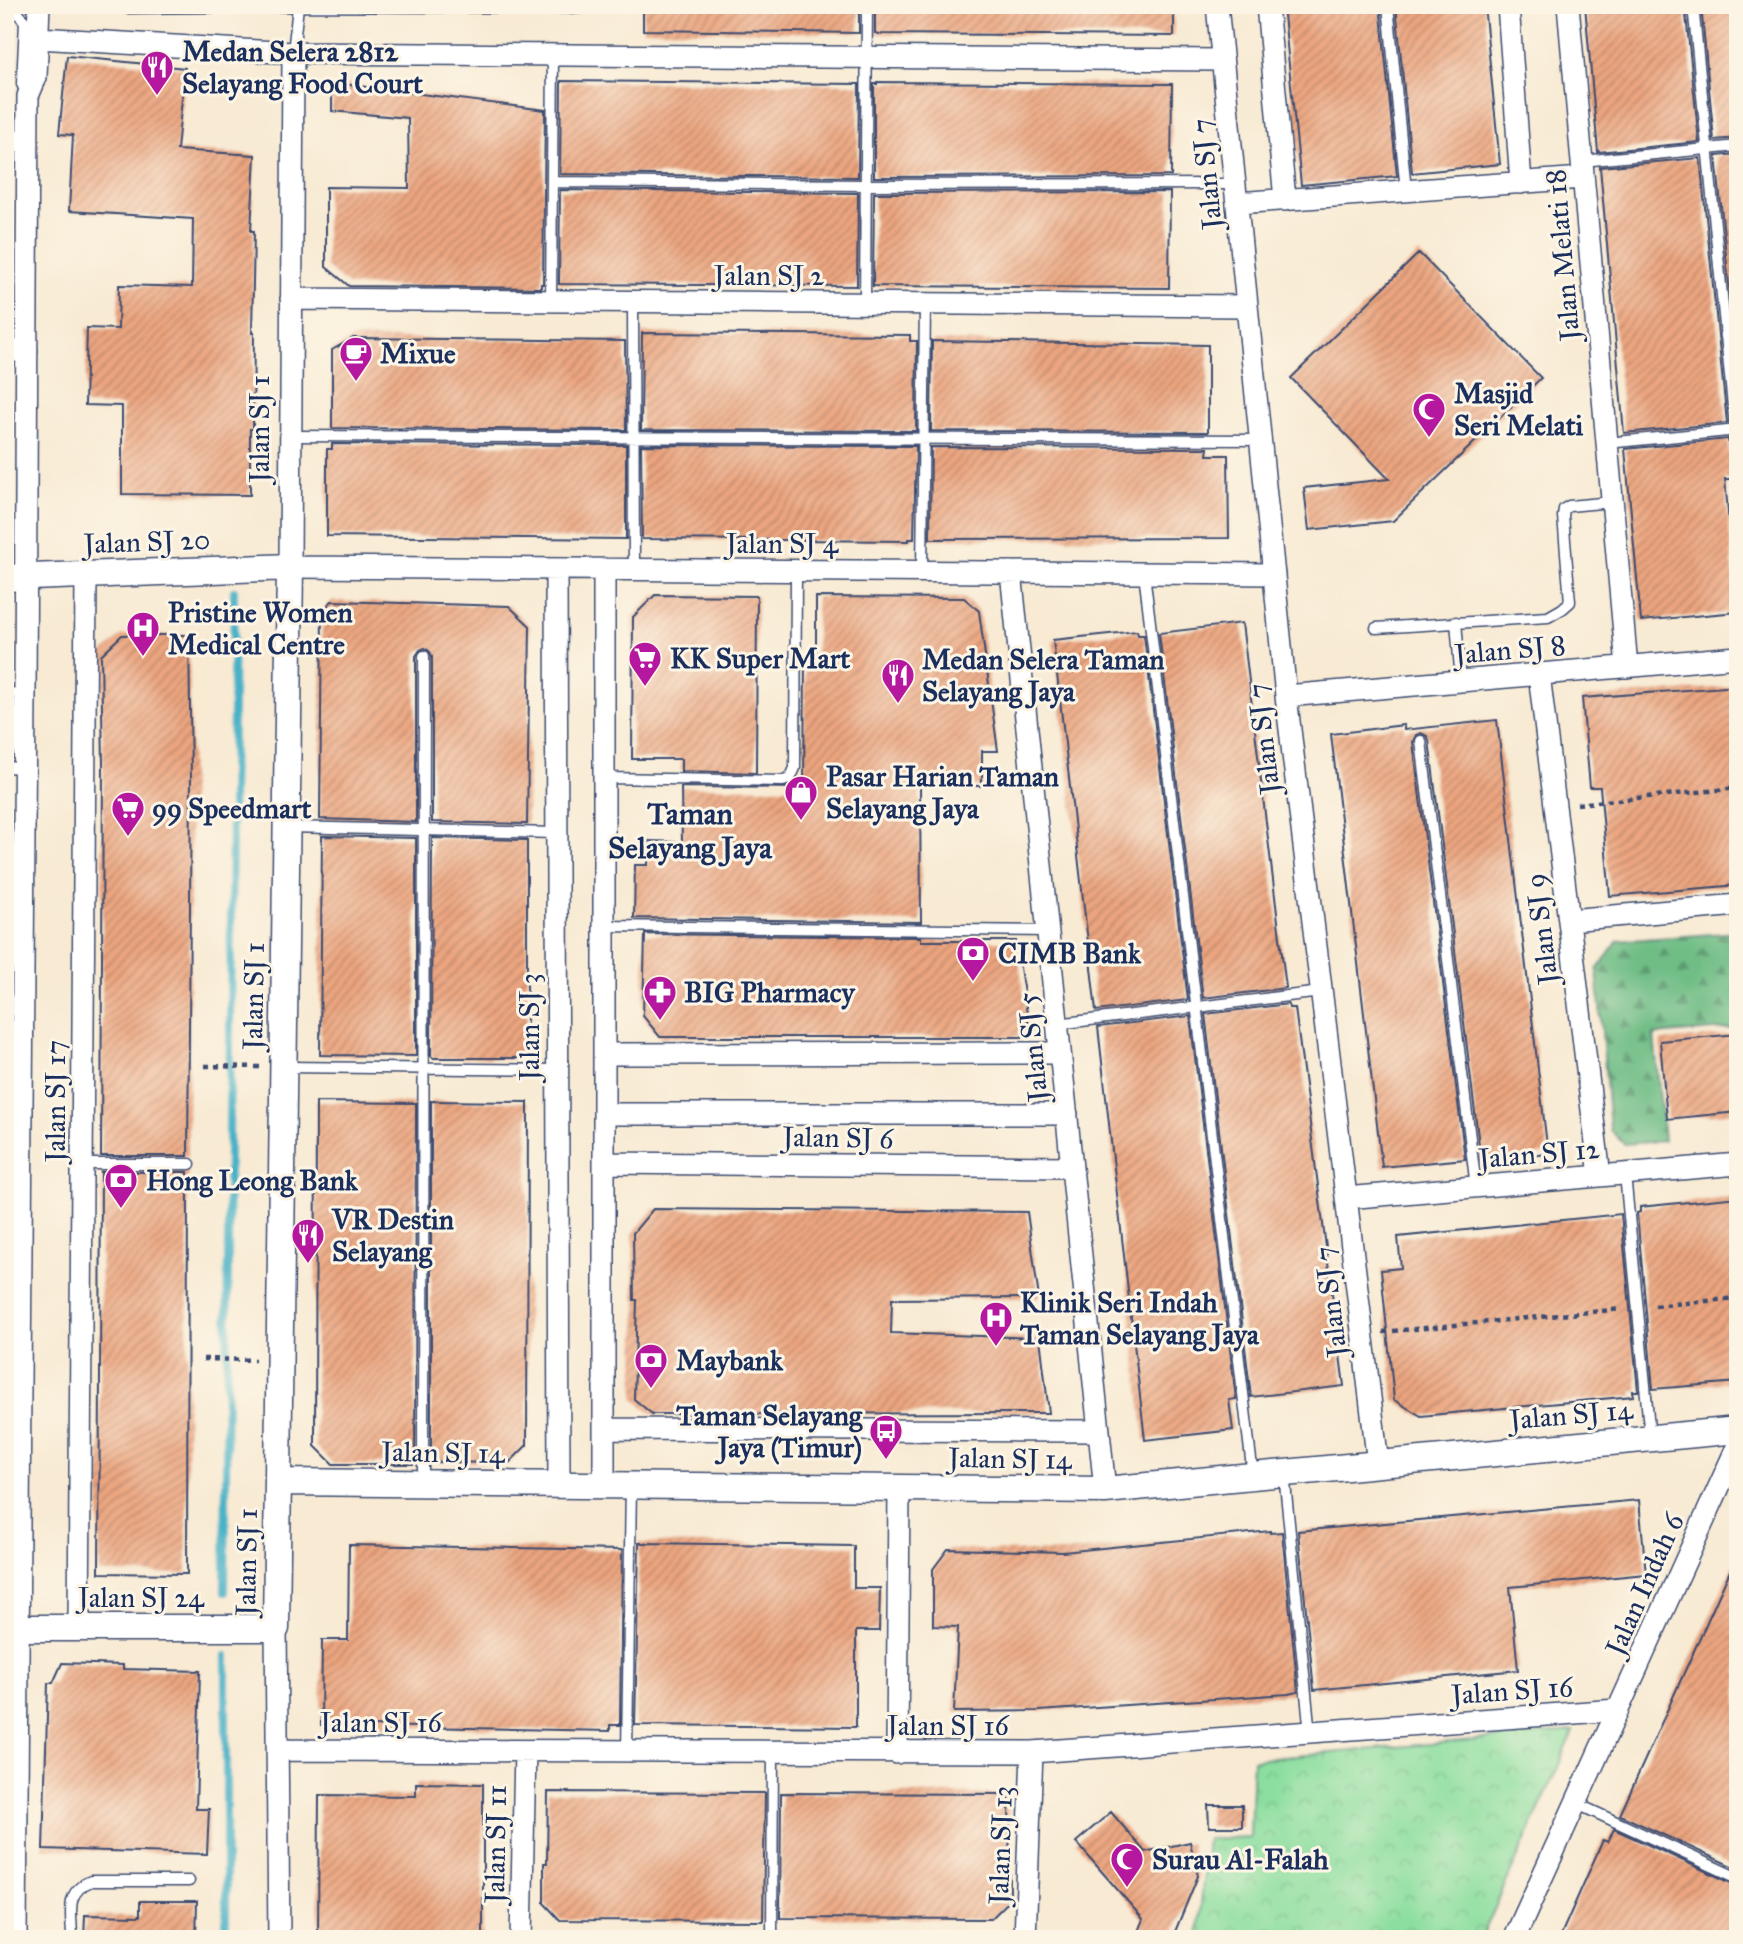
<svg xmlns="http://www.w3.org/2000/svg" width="1743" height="1944" viewBox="0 0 1743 1944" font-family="'IM FELL Great Primer',serif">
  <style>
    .forest { fill: url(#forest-firs); stroke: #467672; stroke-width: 2 }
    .park { fill: url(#park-crowns); stroke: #53867e; stroke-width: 2 }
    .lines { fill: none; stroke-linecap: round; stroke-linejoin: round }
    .stream { stroke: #49b2c8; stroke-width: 8 }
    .building { fill: url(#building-hatch) }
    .service-casing { stroke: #3c4b70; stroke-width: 13 }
    .minor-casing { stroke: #3c4b70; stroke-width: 24 }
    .tertiary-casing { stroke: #3c4b70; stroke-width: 29 }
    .path { stroke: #3c4b70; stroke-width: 4.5; stroke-dasharray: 5 5; stroke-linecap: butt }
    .service { stroke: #fff; stroke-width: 10 }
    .minor { stroke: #fff; stroke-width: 21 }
    .tertiary { stroke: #fff; stroke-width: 26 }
    .labels { text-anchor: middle; stroke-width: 6; stroke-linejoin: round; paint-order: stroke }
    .poi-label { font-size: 28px; font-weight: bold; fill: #1b2f5e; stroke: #fcf5e5; text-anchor: start }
    .street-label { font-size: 28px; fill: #1b2f5e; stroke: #fcf5e5 }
    .neighbourhood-label { font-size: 30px; font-weight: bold; fill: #1b2f5e; stroke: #fcf5e5 }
  </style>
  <defs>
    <pattern id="forest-firs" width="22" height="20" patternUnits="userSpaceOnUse" patternTransform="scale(1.75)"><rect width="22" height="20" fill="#70bd86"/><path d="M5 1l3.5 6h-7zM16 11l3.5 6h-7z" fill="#5b9a71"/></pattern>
    <pattern id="park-crowns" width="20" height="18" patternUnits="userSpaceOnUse" patternTransform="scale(1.75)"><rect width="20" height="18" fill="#8bde9f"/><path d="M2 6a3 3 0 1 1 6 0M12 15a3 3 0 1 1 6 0" fill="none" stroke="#77bf8b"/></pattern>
    <pattern id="building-hatch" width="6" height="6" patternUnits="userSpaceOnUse" patternTransform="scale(1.75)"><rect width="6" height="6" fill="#eca57f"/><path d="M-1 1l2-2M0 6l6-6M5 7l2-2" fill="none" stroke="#be876b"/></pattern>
  </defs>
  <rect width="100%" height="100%" fill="#fcf5e5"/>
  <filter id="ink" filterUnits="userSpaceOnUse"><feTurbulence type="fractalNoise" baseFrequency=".0143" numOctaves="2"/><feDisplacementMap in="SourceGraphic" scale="14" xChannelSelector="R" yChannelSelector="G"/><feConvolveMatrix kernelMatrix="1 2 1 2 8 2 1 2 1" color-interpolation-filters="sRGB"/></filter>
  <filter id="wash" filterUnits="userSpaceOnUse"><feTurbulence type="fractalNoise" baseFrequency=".00686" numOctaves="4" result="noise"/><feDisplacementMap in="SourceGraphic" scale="28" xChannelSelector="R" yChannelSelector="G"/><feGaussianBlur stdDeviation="1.57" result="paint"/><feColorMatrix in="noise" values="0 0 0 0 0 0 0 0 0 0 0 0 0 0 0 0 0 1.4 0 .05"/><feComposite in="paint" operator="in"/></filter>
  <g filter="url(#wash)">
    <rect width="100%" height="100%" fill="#f8ead3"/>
    <!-- forest -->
    <path class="forest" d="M1738 932V1028L1654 1035 1664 1141 1624 1144 1610 1130 1597 970 1618 941Z"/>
    <!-- park -->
    <path class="park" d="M1574 1731 1481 1939H1198L1207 1839 1250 1837 1253 1760Z"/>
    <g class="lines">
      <!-- stream -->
      <path class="stream" d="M225 1592 234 591
        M226 1656V1939"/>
    </g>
    <g id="blocks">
      <!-- building -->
      <path class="building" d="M643 5H859V33L643 30Z
        M875 5H1174V36L879 34 875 33Z
        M1283 5H1380L1397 176 1301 185Z
        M1396 5H1484L1500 164 1412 173Z
        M1585 5H1685L1699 142 1598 152Z
        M1701 5H1738V138L1714 140Z
        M67 56 185 68 177 150 255 155 251 231H254L252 333H254L253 429H250V495L122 494V406L85 405 87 328 118 329 119 285 192 287 193 219 69 211 73 135 59 134Z
        M561 81 859 84 858 177 560 174Z
        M877 82 1172 84 1171 176 874 177V84H877Z
        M343 84 545 110 543 284H541V288L349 286 326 267V187L409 188 408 118 332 111V94Z
        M1738 154V374L1716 156Z
        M1700 158 1727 423 1624 433 1600 167Z
        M560 190 858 193 857 286 559 284Z
        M1170 192 1169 288 873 286 874 193Z
        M1419 253 1541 378 1393 521 1309 530 1304 488 1389 479 1291 378Z
        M642 333 910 335V341H917L916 431 641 430Z
        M353 338 625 341 626 430 332 428V350Z
        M932 341 1208 345V432L931 431Z
        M1728 439 1730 457 1732 461 1738 464V479H1725L1737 612 1641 621 1625 449Z
        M332 444 626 445V539L327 536V449H332Z
        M641 445 916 446 914 539H909V541L642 539Z
        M931 447 1208 448 1207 455H1228L1229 538 930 539Z
        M655 595 757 596 756 773 681 771V759H632L633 617Z
        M816 597 964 598 979 611 998 751H982V786H920L921 922 634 918 635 865H648V841L682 842 681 787 804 788 805 659H816Z
        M332 601 509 606 530 626 527 824 432 822V656L430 652 425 648 420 650 416 656V822L320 819 322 611Z
        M1242 623 1286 988 1203 998 1159 633Z
        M1137 631 1138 635H1144L1188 1000 1096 1011 1053 640Z
        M122 635H189L191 778 188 1156H101L103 764 101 655Z
        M1738 686V885L1610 896 1600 787H1590L1582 698Z
        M1497 720 1548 1154 1481 1161 1429 740 1427 736 1421 733 1416 735 1413 742 1465 1159 1382 1167 1331 734 1404 725V730Z
        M322 836 416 838V1056L320 1055Z
        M432 838 527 840V1058H433L431 1056Z
        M645 934 921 937V941H1016L1029 1027 1022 1037H660L643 1016Z
        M1288 1004 1289 1008H1295L1344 1386 1251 1397 1205 1014Z
        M1190 1016 1236 1399 1229 1400 1233 1430 1145 1440 1098 1027Z
        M1738 1034V1112L1667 1119 1660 1041Z
        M431 1101 528 1102 527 1445 509 1463 431 1462Z
        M316 1102 416 1103 415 1462H413V1464H333L315 1446Z
        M101 1172H188L187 1574 99 1573Z
        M1738 1197V1382L1653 1389 1637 1213 1640 1212V1207Z
        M653 1209 1027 1212 1039 1298 892 1299 891 1333 1040 1338 1049 1413 652 1414 634 1399 637 1300H634L633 1233Z
        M1621 1214 1638 1391H1632L1633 1396 1421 1416 1394 1400 1381 1270 1401 1268 1398 1237Z
        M1639 1500 1646 1574 1510 1587 1518 1670 1314 1690 1298 1531Z
        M1270 1531V1533L1282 1532 1298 1692 1288 1694 1039 1711 954 1712 958 1627 933 1626V1569L948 1549 1063 1552Z
        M639 1543 854 1546V1588H880L879 1631H856V1727L635 1725Z
        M349 1545 622 1550 620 1725H610V1731L321 1725 322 1640H348Z
        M1738 1553V1869L1620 1815Z
        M62 1663 123 1665V1669L200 1671 196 1809H209L207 1854 43 1849 48 1683H53Z
        M416 1783 483 1784V1939H318L319 1795 416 1796Z
        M548 1792 765 1793 763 1921 560 1920 544 1903V1863H547Z
        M781 1793 1009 1794 1010 1900 991 1919 780 1918Z
        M1208 1805H1242V1827H1209Z
        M1111 1812 1145 1852 1190 1842 1198 1876 1172 1939H1135L1143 1919 1076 1842Z
        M1614 1829 1738 1886V1939H1559L1603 1840 1608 1842Z
        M140 1901H197L196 1939H84L85 1915 140 1916Z"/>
    </g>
  </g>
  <g filter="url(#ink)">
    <use href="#blocks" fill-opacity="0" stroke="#3c4b70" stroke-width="2"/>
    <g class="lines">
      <defs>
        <path id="service" d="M12 5 25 22 22 84 27 95
          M122 5 127 8 298 6 580 8 582 5
          M1388 5 1406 191
          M1693 5 1738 456
          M293 53 298 6
          M1582 161 1738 146
          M552 182 865 185 1235 184
          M551 301 553 55
          M633 302 634 569
          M865 304 867 5
          M291 436 1261 440
          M1607 443 1738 430
          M922 572 925 304
          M1144 573 1253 1476
          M1456 622 1461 681
          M1376 628 1548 617 1562 609 1570 602 1563 516 1564 509 1569 506 1612 502
          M5 693 25 694
          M1421 741 1476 1187
          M5 767 24 768
          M604 778 783 781 790 779 795 768 796 571
          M287 827 557 833
          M604 926 1048 931
          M1057 1024 1321 992
          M284 1067 557 1070
          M82 1164H190
          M1625 1174 1650 1438
          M1284 1473 1310 1734
          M423 1484 424 656
          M627 1752 631 1485
          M1575 1803 1738 1878
          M72 1939C72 1913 64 1892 91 1881H189
          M772 1939 773 1753"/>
        <path id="minor" d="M1217 5 1286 696 1378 1464
          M1267 5 1285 200
          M1508 5 1521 183
          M1568 5 1627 667
          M38 38 293 53 1222 60
          M293 53 290 567 1274 574
          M5 140 28 143
          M1237 203 1583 178
          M291 299 1247 306
          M5 351H27
          M556 569 559 1485
          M604 569V1485
          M1011 572 1105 1490
          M1539 674 1600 1176
          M1286 696 1738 657
          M1569 920 1738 905
          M604 1054 1060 1053
          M604 1114H1067
          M604 1163 1072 1167
          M1346 1198 1738 1164
          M604 1429 1099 1431
          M79 1628 86 575
          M276 1628 279 1939
          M278 1750 1032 1752 1617 1710
          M897 1753 899 1488
          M16 1939 25 694 28 96 36 77 39 5
          M521 1939 525 1751
          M1025 1939 1032 1752
          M1514 1939 1738 1445"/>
        <path id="tertiary" d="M5 578 290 567 276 1628H5
          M279 1482 1105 1490 1738 1430"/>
      </defs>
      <!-- service casing -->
      <use href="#service" class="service-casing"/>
      <!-- minor casing -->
      <use href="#minor" class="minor-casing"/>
      <!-- tertiary casing -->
      <use href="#tertiary" class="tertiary-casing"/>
      <!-- path -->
      <path class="path" d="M1577 804 1738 788
        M205 1066 260 1067
        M1655 1306 1738 1298
        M1383 1332 1622 1309
        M203 1359 255 1360"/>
      <!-- service -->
      <use href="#service" class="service"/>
      <!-- minor -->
      <use href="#minor" class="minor"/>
      <!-- tertiary -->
      <use href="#tertiary" class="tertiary"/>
    </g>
  </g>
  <!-- icons -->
  <defs>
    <symbol id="restaurant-pin" viewBox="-11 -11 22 30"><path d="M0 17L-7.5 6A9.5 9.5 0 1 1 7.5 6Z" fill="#b5179e" stroke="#fcf5e5"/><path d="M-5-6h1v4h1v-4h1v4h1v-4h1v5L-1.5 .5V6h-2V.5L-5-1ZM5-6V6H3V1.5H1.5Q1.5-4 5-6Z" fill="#fff"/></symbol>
    <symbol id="cafe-pin" viewBox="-11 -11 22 30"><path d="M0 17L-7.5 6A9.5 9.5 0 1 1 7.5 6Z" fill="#b5179e" stroke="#fcf5e5"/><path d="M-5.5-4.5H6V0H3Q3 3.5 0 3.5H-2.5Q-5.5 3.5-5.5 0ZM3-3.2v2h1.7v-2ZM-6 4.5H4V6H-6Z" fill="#fff"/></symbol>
    <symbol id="mosque-pin" viewBox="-11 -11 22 30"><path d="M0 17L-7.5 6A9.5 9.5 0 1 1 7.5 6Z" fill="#b5179e" stroke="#fcf5e5"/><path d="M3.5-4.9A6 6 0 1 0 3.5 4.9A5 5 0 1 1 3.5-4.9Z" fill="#fff"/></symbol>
    <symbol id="hospital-pin" viewBox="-11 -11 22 30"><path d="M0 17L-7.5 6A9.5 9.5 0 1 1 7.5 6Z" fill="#b5179e" stroke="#fcf5e5"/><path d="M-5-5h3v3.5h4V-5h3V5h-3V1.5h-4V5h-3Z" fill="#fff"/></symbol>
    <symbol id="supermarket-pin" viewBox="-11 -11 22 30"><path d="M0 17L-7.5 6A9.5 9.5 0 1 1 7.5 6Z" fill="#b5179e" stroke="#fcf5e5"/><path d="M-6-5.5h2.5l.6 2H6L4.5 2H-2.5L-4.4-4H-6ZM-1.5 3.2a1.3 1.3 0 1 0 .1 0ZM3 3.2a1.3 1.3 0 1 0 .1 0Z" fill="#fff"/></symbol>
    <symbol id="shop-pin" viewBox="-11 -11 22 30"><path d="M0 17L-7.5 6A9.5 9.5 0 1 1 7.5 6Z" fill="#b5179e" stroke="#fcf5e5"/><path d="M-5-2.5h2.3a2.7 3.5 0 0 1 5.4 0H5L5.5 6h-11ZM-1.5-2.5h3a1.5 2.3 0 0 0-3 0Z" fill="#fff"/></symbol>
    <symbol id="bank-pin" viewBox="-11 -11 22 30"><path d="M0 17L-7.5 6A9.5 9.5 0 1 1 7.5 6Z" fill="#b5179e" stroke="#fcf5e5"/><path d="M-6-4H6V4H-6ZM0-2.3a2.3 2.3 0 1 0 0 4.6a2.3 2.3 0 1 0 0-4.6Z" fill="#fff"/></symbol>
    <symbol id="pharmacy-pin" viewBox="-11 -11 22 30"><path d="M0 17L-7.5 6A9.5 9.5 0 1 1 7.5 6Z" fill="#b5179e" stroke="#fcf5e5"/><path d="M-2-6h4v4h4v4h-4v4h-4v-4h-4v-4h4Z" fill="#fff"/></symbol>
    <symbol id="bus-pin" viewBox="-11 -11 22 30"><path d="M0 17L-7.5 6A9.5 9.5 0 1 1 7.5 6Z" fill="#b5179e" stroke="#fcf5e5"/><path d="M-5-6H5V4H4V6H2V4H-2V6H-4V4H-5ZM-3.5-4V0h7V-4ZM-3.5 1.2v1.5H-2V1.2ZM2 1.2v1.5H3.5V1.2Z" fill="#fff"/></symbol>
  </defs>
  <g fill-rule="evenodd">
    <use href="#restaurant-pin" x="138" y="48" width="38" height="52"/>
    <use href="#cafe-pin" x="337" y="334" width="38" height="52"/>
    <use href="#mosque-pin" x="1410" y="390" width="38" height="52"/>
    <use href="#hospital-pin" x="124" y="609" width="38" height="52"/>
    <use href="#supermarket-pin" x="626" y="639" width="38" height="52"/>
    <use href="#restaurant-pin" x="879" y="656" width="38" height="52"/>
    <use href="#shop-pin" x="782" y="773" width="38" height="52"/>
    <use href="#supermarket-pin" x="109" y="789" width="38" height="52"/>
    <use href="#bank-pin" x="954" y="934" width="38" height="52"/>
    <use href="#pharmacy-pin" x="641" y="973" width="38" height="52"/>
    <use href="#bank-pin" x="102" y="1161" width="38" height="52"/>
    <use href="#restaurant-pin" x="289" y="1216" width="38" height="52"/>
    <use href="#hospital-pin" x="977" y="1299" width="38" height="52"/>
    <use href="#bank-pin" x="632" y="1341" width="38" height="52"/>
    <use href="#bus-pin" x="867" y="1412" width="38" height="52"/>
    <use href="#mosque-pin" x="1108" y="1840" width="38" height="52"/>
  </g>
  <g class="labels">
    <!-- poi labels -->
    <g class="poi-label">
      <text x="182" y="61">Medan Selera 2812<tspan x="182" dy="32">Selayang Food Court</tspan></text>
      <text x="380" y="363">Mixue</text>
      <text x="1454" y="403">Masjid<tspan x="1454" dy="32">Seri Melati</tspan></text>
      <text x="168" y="622">Pristine Women<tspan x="168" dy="32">Medical Centre</tspan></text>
      <text x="670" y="668">KK Super Mart</text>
      <text x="922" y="669">Medan Selera Taman<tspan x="922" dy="32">Selayang Jaya</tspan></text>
      <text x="826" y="786">Pasar Harian Taman<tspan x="826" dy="32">Selayang Jaya</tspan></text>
      <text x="152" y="818">99 Speedmart</text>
      <text x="998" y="963">CIMB Bank</text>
      <text x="684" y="1002">BIG Pharmacy</text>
      <text x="146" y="1190">Hong Leong Bank</text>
      <text x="332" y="1229">VR Destin<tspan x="332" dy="32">Selayang</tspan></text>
      <text x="1020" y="1312">Klinik Seri Indah<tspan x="1020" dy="32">Taman Selayang Jaya</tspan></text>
      <text x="676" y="1370">Maybank</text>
      <text x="862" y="1425" text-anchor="end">Taman Selayang<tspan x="862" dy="32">Jaya (Timur)</tspan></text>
      <text x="1152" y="1869">Surau Al-Falah</text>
    </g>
    <!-- street labels -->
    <g class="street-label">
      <text transform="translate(1206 174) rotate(-96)" y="10">Jalan SJ 7</text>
      <text transform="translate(1562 255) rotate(-95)" y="10">Jalan Melati 18</text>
      <text x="769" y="285">Jalan SJ 2</text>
      <text transform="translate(259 429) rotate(-90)" y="10">Jalan SJ 1</text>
      <text transform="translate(147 541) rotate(-2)" y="10">Jalan SJ 20</text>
      <text x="782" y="553">Jalan SJ 4</text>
      <text transform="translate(1510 649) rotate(-5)" y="10">Jalan SJ 8</text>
      <text transform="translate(1263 739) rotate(-97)" y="10">Jalan SJ 7</text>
      <text transform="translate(1541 929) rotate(-97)" y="10">Jalan SJ 9</text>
      <text transform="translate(253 996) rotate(-89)" y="10">Jalan SJ 1</text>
      <text transform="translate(529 1027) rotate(-90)" y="10">Jalan SJ 3</text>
      <text transform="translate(1032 1047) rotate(-96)" y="10">Jalan SJ 5</text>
      <text transform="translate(55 1101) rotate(-90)" y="10">Jalan SJ 17</text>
      <text transform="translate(838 1137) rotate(1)" y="10">Jalan SJ 6</text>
      <text transform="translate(1539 1153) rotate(-5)" y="10">Jalan SJ 12</text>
      <text transform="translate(1330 1302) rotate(-97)" y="10">Jalan SJ 7</text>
      <text transform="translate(1571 1414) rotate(-5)" y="10">Jalan SJ 14</text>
      <text transform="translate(443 1452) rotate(1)" y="10">Jalan SJ 14</text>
      <text transform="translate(1010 1458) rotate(1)" y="10">Jalan SJ 14</text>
      <text transform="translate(246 1562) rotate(-89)" y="10">Jalan SJ 1</text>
      <text transform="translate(1644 1584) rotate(-66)" y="10">Jalan Indah 6</text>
      <text x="141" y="1607">Jalan SJ 24</text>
      <text transform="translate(1512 1690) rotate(-4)" y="10">Jalan SJ 16</text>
      <text x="381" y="1732">Jalan SJ 16</text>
      <text x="948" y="1735">Jalan SJ 16</text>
      <text transform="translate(495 1844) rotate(-89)" y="10">Jalan SJ 11</text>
      <text transform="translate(1000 1845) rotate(-88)" y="10">Jalan SJ 13</text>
    </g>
    <!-- neighbourhood labels -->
    <g class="neighbourhood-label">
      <text x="690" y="824">Taman<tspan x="690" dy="34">Selayang Jaya</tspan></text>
    </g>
  </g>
  <!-- margin -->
  <rect width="1743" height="1944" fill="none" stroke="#fcf5e5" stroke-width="28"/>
</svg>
